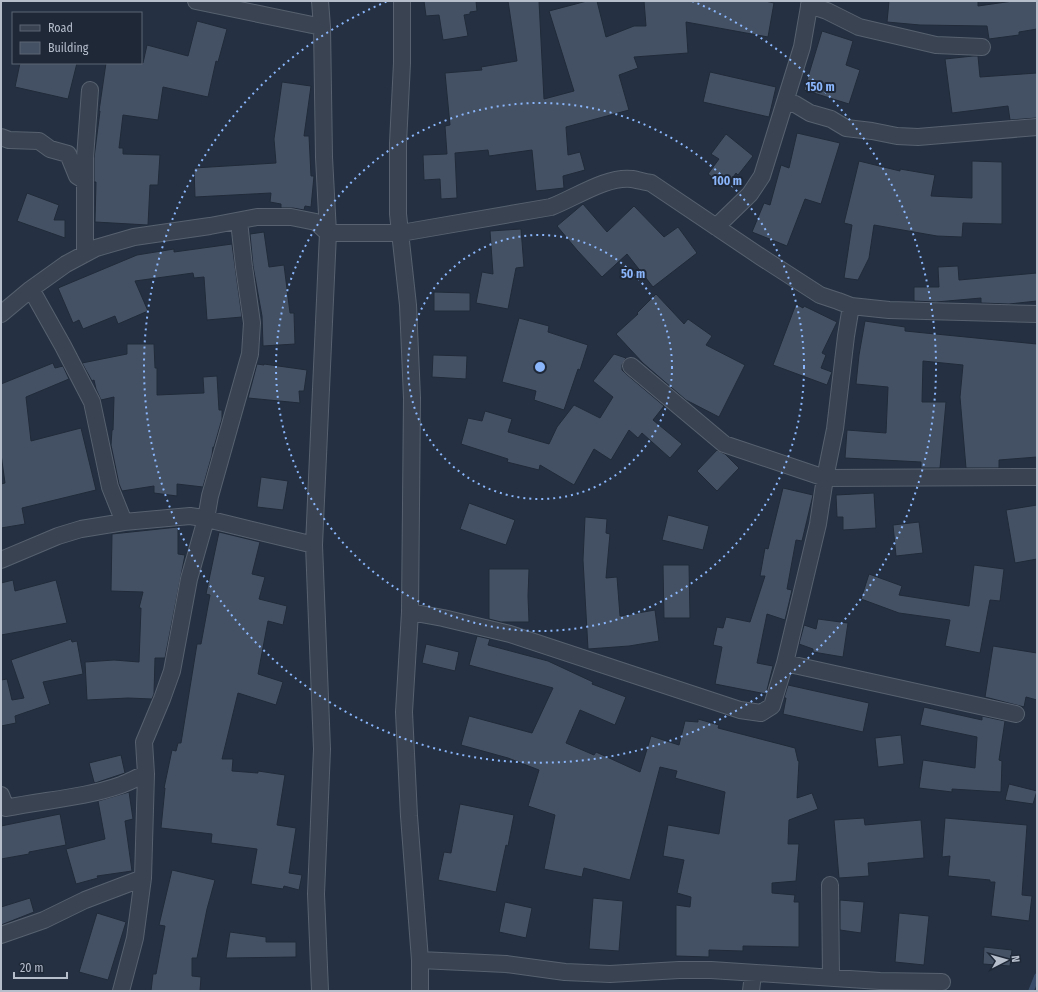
<svg xmlns="http://www.w3.org/2000/svg" width="1038" height="992" viewBox="0 0 1038 992" font-family="'Fira Sans Condensed',sans-serif">
  <style>
    .lines { fill: none; stroke-linecap: round; stroke-linejoin: round }
    .stream { stroke: #384c6a; stroke-width: 5.5 }
    .building { fill: #445164; stroke: #202a39 }
    .street-casing { stroke: #57616f; stroke-width: 18 }
    .street { stroke: #394352; stroke-width: 16 }
    .ring { fill: none; stroke: #8bb6fc; stroke-width: 2; stroke-dasharray: 2 4 }
    .centre { fill: #8bb6fc; stroke: #1e2837; stroke-width: 2 }
    .ring-label { font-size: 12px; text-anchor: middle; font-weight: bold; fill: #8bb6fc; stroke: #1e2837; stroke-width: 4; stroke-linejoin: round; paint-order: stroke }
  </style>
  <rect width="100%" height="100%" fill="#253142"/>
  <g class="lines">
    <!-- stream -->
    <path class="stream" d="M1031 991 1037 976"/>
  </g>
  <!-- building -->
  <path class="building" d="M424 1H476L477 11 470 12V14L464 15 468 36 443 40 439 15 426 16Z
    M508 1H539L544 99 574 91 549 11 587 1H597L606 37 634 26H646L644 1H765L774 3 768 37 686 22 688 53 634 57 638 68 619 75 629 110 566 127 568 155 580 152 585 170 563 176 564 188 536 191 532 150 489 156 488 150 455 153 457 198 441 199 440 179 424 180 423 155 447 154 445 126 450 125 445 73 482 70 481 67 517 61Z
    M889 1H978V6L1013 1H1037V29L1019 32V35L989 39 987 26 920 25 887 22Z
    M197 21 227 29 218 62 216 61 208 97 163 87 158 120 123 115 119 148H123V154L160 155 158 185H150L148 225 95 222 96 182H94V158L100 111H99L106 63H143L147 45 188 56Z
    M822 31 853 41 846 65 860 70 849 104 804 90Z
    M973 56H978L980 77 1037 73V118L1010 120 1008 106 952 113 945 59Z
    M20 63H77L68 99 15 87Z
    M710 72 776 87 769 117 703 102Z
    M282 82 311 86 304 136H309L311 176H314L311 207 305 206 304 210 293 208H281V204L270 202 271 193 195 197 194 168 276 163 274 139Z
    M797 133 840 143 821 204 805 199 787 246 752 232 764 203 770 205 781 165 789 168Z
    M726 134 753 156 738 175 736 173 726 187 708 174 719 159 711 154Z
    M859 161 900 171V169L935 175 931 196 972 198V161L1002 162V224L963 223 962 237 937 236 874 225 869 258 858 280 844 278 852 225 844 223Z
    M27 193 59 205 54 220H65V238L17 221Z
    M583 204 607 232 634 206 664 237 678 227 697 253 653 287 627 254 602 277 577 250 557 226Z
    M521 229 524 267 516 268 508 309 476 303 482 272 493 274 490 231Z
    M264 232 269 267 284 265 290 313H294L295 344 263 346 262 316 253 266 250 234Z
    M232 244 242 317 207 320 204 277 194 278 193 273 135 281 148 311 118 324 115 316 83 329 79 320 73 323 58 288 137 255 174 249V252Z
    M958 266 959 280 1037 273V301L1009 304 981 303V298L936 302 914 301V287H939L938 267Z
    M434 292 470 293V311H434Z
    M656 294 684 324 688 319 712 336 706 345 745 365 719 417 686 400 643 363 616 334 638 314 637 313Z
    M796 304 803 308 804 306 837 322 822 353 826 355 821 368 832 372 827 385 773 365Z
    M519 318 549 326 548 332 588 345 580 370 578 369 564 410 534 400 536 391 502 382Z
    M865 321 905 327V331L1037 344V457L999 460V468H966L960 397 963 365 923 361 922 402H946L940 468H921V462L845 458 847 430 886 433 888 387 856 384 859 355Z
    M127 344H154L155 368H157V395L204 393 203 377 217 376 219 410H222V419L214 447H213L212 455 203 487 177 484V496L154 493V486L122 491 119 484 111 445 112 430H113L114 397 101 400 96 389 94 380 92 381 82 363 127 354Z
    M614 354 626 358 622 365V370L625 373 664 406 653 420 682 444 670 458 642 433 638 438 629 430 611 460 594 449 574 485 540 465 539 470 507 462 508 459 461 444 468 418 482 421 485 411 512 419 508 432 549 444 557 427 574 405 600 418 613 397 593 381Z
    M433 355 467 356 466 379 432 377Z
    M53 363 55 368 63 366 69 379 26 397 31 441 81 428 96 490 22 508 25 524 1 528V484L5 483 1 454V384Z
    M257 364 264 365V364L307 370 304 391H299L300 403 248 398Z
    M717 450 725 454 739 468 717 491 697 471Z
    M261 477 288 481 283 510 257 507Z
    M783 488 813 495 802 541 796 540 787 589 792 590 785 620 767 614 757 663 773 666 766 694 715 684 722 647 713 645 717 627 723 628 726 617 750 622 765 576H760L765 548 768 549Z
    M874 493 876 528 843 530V517H837L836 495Z
    M469 503 515 520 506 545 460 529Z
    M1037 505V559L1015 563 1006 510Z
    M668 515 709 526 703 550 662 540Z
    M585 517 607 519 606 533 610 534 606 578 617 577 620 616 655 610 659 641 629 646 588 649 583 560Z
    M919 522 923 553 896 556 893 525Z
    M178 527V554L185 555 165 658H155L154 694 152 699 128 698 87 700 85 662 114 660 139 662 141 608H139L143 592 111 591 112 534Z
    M219 532 260 542 252 574 265 577 259 599 287 606 283 625 268 621 258 674 283 682 276 705 238 693 222 759H233L232 771 258 773V771L285 775 277 825 296 828 289 873 302 875 299 890 284 886 283 889 251 884 257 849 211 843 212 834 161 828 165 788H164L172 750 176 751 178 743H181L197 644H201L210 595 206 594Z
    M663 565H689L690 618H664Z
    M974 565 1004 569 1000 601 990 600 980 653 945 646 950 620 899 613 861 599 869 574 902 586 899 595 969 606Z
    M489 569H529L528 596 529 622H501L489 619Z
    M13 580 15 591 56 580 67 623 1 635V583Z
    M818 619 848 623 843 657 813 652V649L799 644 804 625 816 629Z
    M477 636 490 639 488 645 548 661 593 682 592 684 626 697 615 725 580 710 566 743 594 755 596 752 640 772 651 736 679 745 685 721 698 722V719L719 725 718 728 795 748 798 761H799L797 798 812 793 818 809 789 820 788 844H799L796 881 772 883V893L795 895 794 902H799V947L743 946V951L709 950V957L676 956V905L690 907 691 897 677 893 684 860 663 856 668 825 719 834 725 792 675 778 677 771 660 767 630 880 584 868 582 877 544 869 555 815 528 806 539 770 508 758 461 745 469 716 532 733 553 688 469 665Z
    M71 639 72 642 77 641 83 674 43 682 50 704 15 716 16 723 1 726V680L7 679 12 700 24 698 11 660Z
    M426 644 459 652 455 671 422 663Z
    M993 646 1037 653V700L1026 697 1024 707 985 697Z
    M788 685 869 703 863 732 783 714 786 698H784Z
    M924 707 982 720V716L1005 721 999 760 1002 761 1001 792 952 789V792L919 788 923 760 975 768 977 737 920 725Z
    M901 735 904 764 878 767 875 738Z
    M121 755 125 773 95 783 94 782 89 763Z
    M1009 784 1037 791 1033 804 1005 800Z
    M129 792 133 819 125 821 132 871 97 876 98 878 76 884 66 849 105 839 98 801Z
    M460 804 514 815 508 846 506 845 496 892 438 880 444 852 451 853Z
    M60 814 66 845 29 852V854L1 859V826Z
    M864 818 865 825 921 820 924 858 868 863 869 876 839 878 834 820Z
    M945 818 1027 825 1022 895 1032 896 1029 921 991 916 995 882H990V880L948 876 950 856 942 857Z
    M172 870 215 880 207 909 197 958H192V976L201 977 200 991H151L153 974H156L165 926 159 925Z
    M30 898 34 912 1 925V907Z
    M593 898 623 901 619 951 589 949Z
    M840 900 864 902 861 933 840 930Z
    M505 902 532 908 526 938 499 932Z
    M97 913 126 922 108 980 79 972Z
    M899 913 929 916 924 965 895 962Z
    M230 932 266 937V942H296V957L226 958Z
    M984 947 1012 950 1010 966 983 964Z"/>
  <g class="lines">
    <defs>
      <path id="street" d="M196 1 322 27
        M320 1 322 27 324 157 328 233 314 545 322 749 316 894 320 991
        M402 1V63L398 143V214L408 305 412 398 410 612 404 712 409 816 420 960V991
        M809 5 827 11 859 27 936 45 982 47
        M785 103 795 104 810 113 831 119 846 128 872 131 897 136 918 137 1037 127
        M1 137 9 140 39 141 50 149 68 154 77 176 85 181
        M716 227 750 194 762 176 802 47 810 1
        M85 254V158L90 90
        M31 289 63 346 92 402 110 487 124 522
        M1 314 31 289 66 264 96 248 134 237 210 226 257 217H291L316 222 328 233H401L551 207C575 198 606 176 632 179 638 180 645 182 651 183L761 257 820 295 838 301 851 306 889 310 1037 314
        M631 366 724 444 825 478 1037 477
        M1 560 58 536 81 529 124 522 190 516 203 518 314 545
        M410 612 443 618 510 634 740 710 761 713 772 706 785 663 818 524 825 478 835 429 846 336 851 306
        M785 663 1016 714
        M1 795 6 808C44 800 84 798 121 785 129 782 138 777 146 774
        M830 885 831 977
        M1 935 44 920 85 900 143 878
        M420 960 506 964 565 972 610 974 679 970H711L880 981 942 982
        M121 991 135 938 143 878 146 774 144 742 162 699 172 671 189 579 206 519 210 496 250 354 252 323 244 267 239 221
        M751 991 753 974"/>
    </defs>
    <!-- street casing -->
    <use href="#street" class="street-casing"/>
    <!-- street -->
    <use href="#street" class="street"/>
  </g>
  <!-- distance rings -->
  <g class="ring">
    <circle cx="540" cy="367" r="132"/>
    <circle cx="540" cy="367" r="264"/>
    <path d="M692 1A396 396 0 1 1 388 1"/>
  </g>
  <circle cx="540" cy="367" r="6" class="centre"/>
  <g class="ring-label">
    <text x="820" y="91">150 m</text>
    <text x="727" y="185">100 m</text>
    <text x="633" y="278">50 m</text>
  </g>
  <!-- border -->
  <rect width="1038" height="992" fill="none" stroke="#b6becc" stroke-width="4"/>
  <!-- legend -->
  <rect x="12" y="12" width="130" height="52" fill="#1e2837" stroke="#5b6473"/>
  <rect x="20" y="25" width="20" height="6" fill="#394352" stroke="#5b6473"/>
  <text x="48" y="32" font-size="12" fill="#b6becc">Road</text>
  <rect x="20" y="42" width="20" height="12" fill="#445164" stroke="#5b6473"/>
  <text x="48" y="52" font-size="12" fill="#b6becc">Building</text>
  <!-- north arrow -->
  <g transform="translate(1006 960) rotate(84)" stroke="#1e2837" stroke-width="3" paint-order="stroke">
  <path d="M0-3L7 15L0 10L-7 15Z" fill="#b6becc"/>
  <text y="-6" font-size="11" font-weight="bold" text-anchor="middle" fill="#b6becc">N</text>
  </g>
  <!-- scale -->
  <path d="M14 972v6h53v-6" fill="none" stroke="#b6becc" stroke-width="2"/>
  <text x="20" y="972" font-size="12" fill="#b6becc" stroke="#1e2837" stroke-width="3" paint-order="stroke">20 m</text>
</svg>
